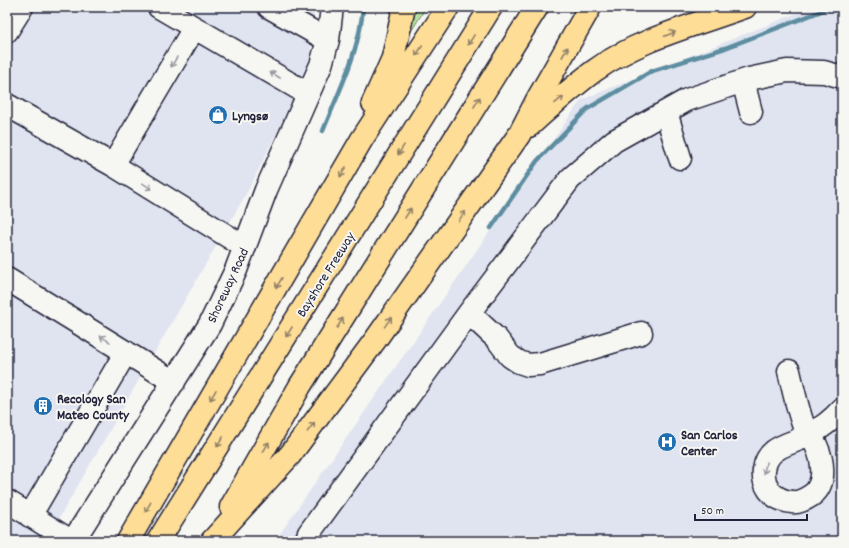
<svg xmlns="http://www.w3.org/2000/svg" width="849" height="548" viewBox="0 0 849 548" font-family="Dekko,sans-serif">
  <style>
    .built { fill: #dfe4f0 }
    .green { fill: #b7e2a0; stroke: #6c826e }
    .lines { fill: none; stroke-linecap: round; stroke-linejoin: round }
    .stream { stroke: #5d8da0; stroke-width: 4.5 }
    .minor-casing { stroke: #22223b; stroke-width: 25 }
    .highway-casing { stroke: #22223b; stroke-width: 25 }
    .minor { stroke: #f6f6f2; stroke-width: 22 }
    .highway { stroke: #fedd96; stroke-width: 22 }
    .oneway { stroke: #908068 }
    .oneway2 { stroke: #9797a0 }
    .labels { text-anchor: middle; stroke-width: 4; stroke-linejoin: round; paint-order: stroke }
    .poi-label { font-size: 14px; font-weight: bold; fill: #22223b; stroke: #f6f6f2; text-anchor: start }
    .street-label { font-size: 14px; fill: #22223b; stroke: #f6f6f2 }
  </style>
  <rect width="100%" height="100%" fill="#f6f6f2"/>
  <filter id="ink" filterUnits="userSpaceOnUse"><feTurbulence type="fractalNoise" baseFrequency=".025" numOctaves="2"/><feDisplacementMap in="SourceGraphic" scale="8" xChannelSelector="R" yChannelSelector="G"/><feConvolveMatrix kernelMatrix="1 2 1 2 8 2 1 2 1" color-interpolation-filters="sRGB"/></filter>
  <g filter="url(#ink)">
    <!-- built -->
    <path class="built" d="M7 7H315L309 67 250 187 46 541H7Z
      M812 7H842V541H275L581 100Z"/>
    <!-- green -->
    <path class="green" d="M414 7H426L409 35Z"/>
    <g class="lines">
      <!-- stream -->
      <path class="stream" d="M323 131C339 91 360 50 363 7
        M491 228 537 161 587 109 652 71 725 48 819 12 828 7"/>
      <defs>
        <path id="minor" d="M159 7 308 94
          M269 7 328 40
          M7 31 22 7
          M743 81 751 112
          M7 105 113 165 245 247
          M666 112 680 158
          M113 165 194 28
          M7 279 174 382
          M469 313 497 339 510 356 519 362 528 365 540 364 641 333
          M789 371C793 388 797 407 803 424 806 431 812 437 816 445 823 460 827 483 812 495 806 499 799 503 792 502 782 501 775 498 769 490 765 484 763 477 764 470 767 445 791 445 809 435 820 429 834 418 842 409
          M7 501 71 541
          M30 516 126 352
          M73 541 210 324 236 270 266 190 321 65 328 40 332 7
          M306 541 309 533 469 313 570 179 614 141 687 100 749 79 787 71 824 72 842 77"/>
        <path id="highway" d="M373 103 393 58 404 7
          M529 126C550 107 571 88 594 71 638 39 695 25 745 7
          M231 507 300 386 537 7
          M128 541 362 139 448 7
          M158 541 491 7
          M212 541 290 455 376 339 519 135 537 100 590 7"/>
      </defs>
      <!-- minor casing -->
      <use href="#minor" class="minor-casing"/>
      <!-- highway casing -->
      <use href="#highway" class="highway-casing"/>
      <!-- minor -->
      <use href="#minor" class="minor"/>
      <!-- highway -->
      <use href="#highway" class="highway"/>
    </g>
    <!-- one-way arrows -->
    <defs><path id="oneway-shaft" d="M-6 0H5M1.5-3L5.5 0L1.5 3" fill="none" stroke-width="1.6" stroke-linecap="round" stroke-linejoin="round"/></defs>
    <g class="oneway">
      <use href="#oneway-shaft" transform="translate(670 34) rotate(-21)"/>
      <use href="#oneway-shaft" transform="translate(471 40) rotate(122)"/>
      <use href="#oneway-shaft" transform="translate(419 51) rotate(123)"/>
      <use href="#oneway-shaft" transform="translate(565 52) rotate(-61)"/>
      <use href="#oneway-shaft" transform="translate(559 100) rotate(-39)"/>
      <use href="#oneway-shaft" transform="translate(477 102) rotate(-58)"/>
      <use href="#oneway-shaft" transform="translate(401 150) rotate(122)"/>
      <use href="#oneway-shaft" transform="translate(343 172) rotate(120)"/>
      <use href="#oneway-shaft" transform="translate(408 213) rotate(-58)"/>
      <use href="#oneway-shaft" transform="translate(462 216) rotate(-55)"/>
      <use href="#oneway-shaft" transform="translate(279 283) rotate(120)"/>
      <use href="#oneway-shaft" transform="translate(388 322) rotate(-55)"/>
      <use href="#oneway-shaft" transform="translate(340 323) rotate(-58)"/>
      <use href="#oneway-shaft" transform="translate(289 332) rotate(122)"/>
      <use href="#oneway-shaft" transform="translate(213 395) rotate(120)"/>
      <use href="#oneway-shaft" transform="translate(311 427) rotate(-53)"/>
      <use href="#oneway-shaft" transform="translate(220 442) rotate(122)"/>
      <use href="#oneway-shaft" transform="translate(266 447) rotate(-60)"/>
      <use href="#oneway-shaft" transform="translate(148 507) rotate(120)"/>
    </g>
    <g class="oneway2">
      <use href="#oneway-shaft" transform="translate(174 62) rotate(121)"/>
      <use href="#oneway-shaft" transform="translate(275 75) rotate(-150)"/>
      <use href="#oneway-shaft" transform="translate(147 186) rotate(32)"/>
      <use href="#oneway-shaft" transform="translate(105 339) rotate(-148)"/>
      <use href="#oneway-shaft" transform="translate(765 468) rotate(101)"/>
    </g>
  </g>
  <!-- icons -->
  <defs>
    <symbol id="shop-disc" viewBox="-11 -11 22 22"><circle r="9.5" fill="#1f6fb2" stroke="#f6f6f2"/><path d="M-5-2.5h2.3a2.7 3.5 0 0 1 5.4 0H5L5.5 6h-11ZM-1.5-2.5h3a1.5 2.3 0 0 0-3 0Z" fill="#fff"/></symbol>
    <symbol id="building-disc" viewBox="-11 -11 22 22"><circle r="9.5" fill="#1f6fb2" stroke="#f6f6f2"/><path d="M-4-6H4V6H1V3H-1V6H-4ZM-2.5-4.3h1.7v1.8h-1.7ZM.8-4.3h1.7v1.8H.8ZM-2.5-1h1.7V.8h-1.7ZM.8-1h1.7V.8H.8Z" fill="#fff"/></symbol>
    <symbol id="hospital-disc" viewBox="-11 -11 22 22"><circle r="9.5" fill="#1f6fb2" stroke="#f6f6f2"/><path d="M-5-5h3v3.5h4V-5h3V5h-3V1.5h-4V5h-3Z" fill="#fff"/></symbol>
  </defs>
  <g fill-rule="evenodd">
    <use href="#shop-disc" x="207" y="104" width="22" height="22"/>
    <use href="#building-disc" x="32" y="395" width="22" height="22"/>
    <use href="#hospital-disc" x="656" y="431" width="22" height="22"/>
  </g>
  <g class="labels">
    <!-- poi labels -->
    <g class="poi-label">
      <text x="232" y="120">Lyngsø</text>
      <text x="57" y="403">Recology San<tspan x="57" dy="16">Mateo County</tspan></text>
      <text x="681" y="439">San Carlos<tspan x="681" dy="16">Center</tspan></text>
    </g>
    <!-- street labels -->
    <g class="street-label">
      <text transform="translate(325 274) rotate(-58)" y="5">Bayshore Freeway</text>
      <text transform="translate(227 285) rotate(-65)" y="5">Shoreway Road</text>
    </g>
  </g>
  <!-- margin -->
  <rect width="849" height="548" fill="none" stroke="#f6f6f2" stroke-width="24"/>
  <rect x="12" y="12" width="825" height="524" fill="none" stroke="#22223b" stroke-width="1.5" filter="url(#ink)"/>
  <!-- scale -->
  <path d="M695 514v6h112v-6" fill="none" stroke="#22223b" stroke-width="2"/>
  <text x="701" y="514" font-size="12" fill="#22223b" stroke="#f6f6f2" stroke-width="3" paint-order="stroke">50 m</text>
</svg>
